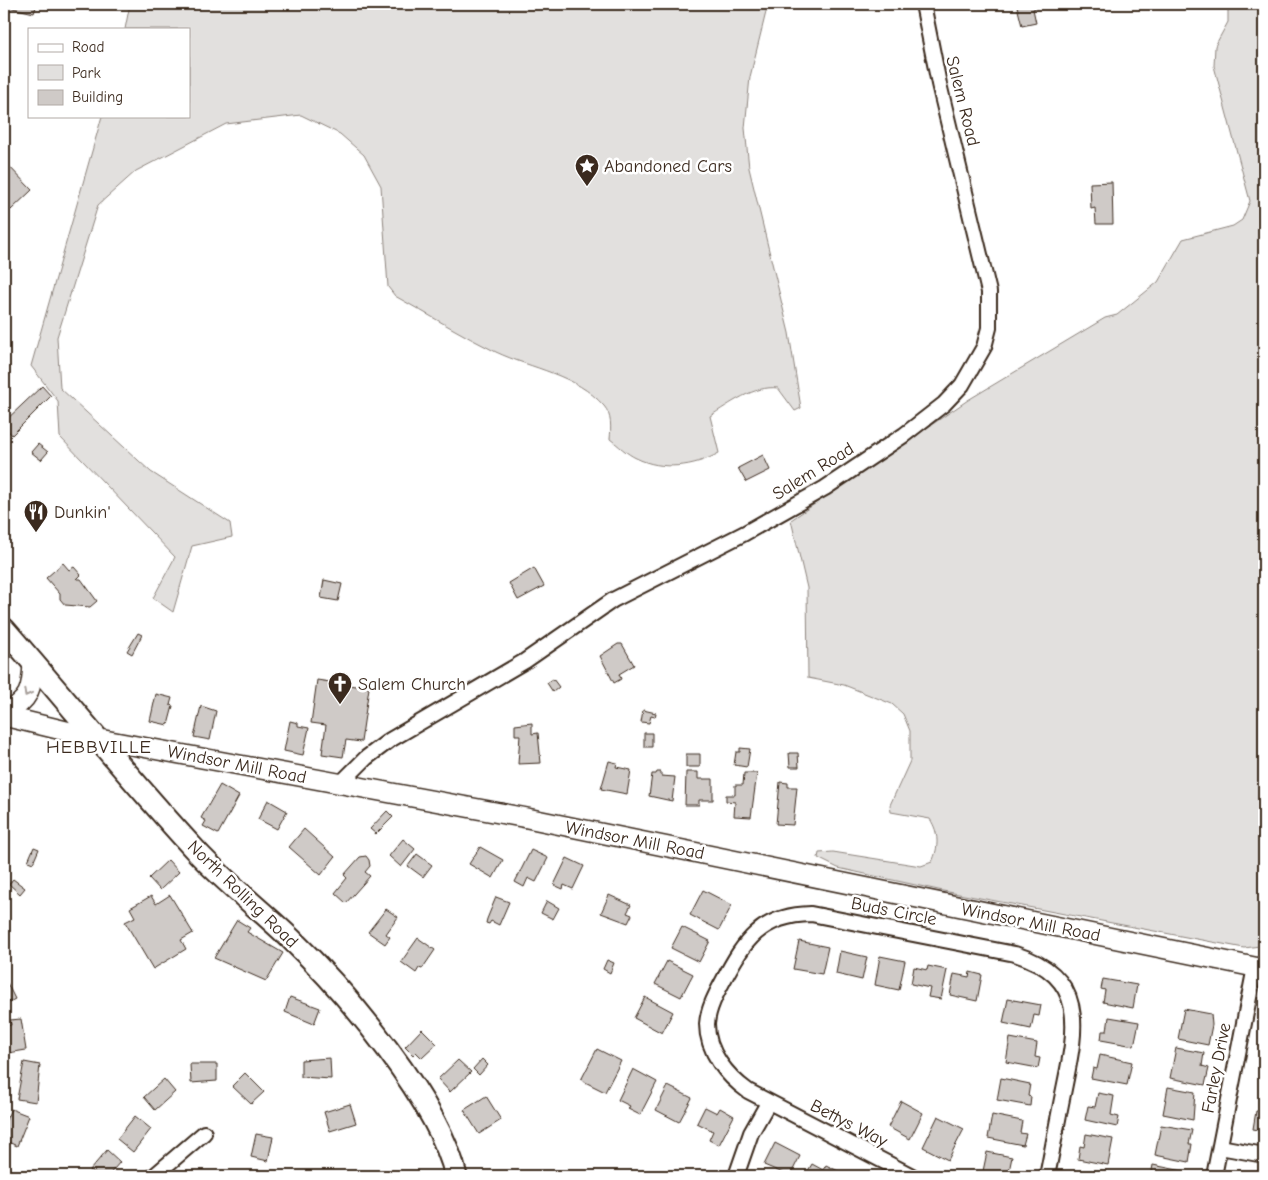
<svg xmlns="http://www.w3.org/2000/svg" width="1268" height="1180" viewBox="0 0 1268 1180" font-family="'Comic Neue',sans-serif">
  <style>
    .green { fill: #e2e0de; stroke: #8e857e }
    .building { fill: #cfcac7; stroke: #3b2a1e }
    .lines { fill: none; stroke-linecap: round; stroke-linejoin: round }
    .minor-casing { stroke: #3b2a1e; stroke-width: 18 }
    .secondary-casing { stroke: #3b2a1e; stroke-width: 22 }
    .primary-casing { stroke: #3b2a1e; stroke-width: 25 }
    .minor { stroke: #fff; stroke-width: 14 }
    .secondary { stroke: #fff; stroke-width: 19 }
    .primary { stroke: #fff; stroke-width: 21 }
    .oneway { stroke: #a79f9a }
    .labels { text-anchor: middle; stroke-width: 5; stroke-linejoin: round; paint-order: stroke }
    .street-label { font-size: 18px; fill: #3b2a1e; stroke: #fff }
    .poi-label { font-size: 18px; fill: #3b2a1e; stroke: #fff; text-anchor: start }
    .neighbourhood-label { font-size: 19px; letter-spacing: 1px; fill: #3b2a1e; stroke: #fff }
  </style>
  <rect width="100%" height="100%" fill="#fff"/>
  <filter id="ink" filterUnits="userSpaceOnUse"><feTurbulence type="fractalNoise" baseFrequency=".02" numOctaves="2"/><feDisplacementMap in="SourceGraphic" scale="10" xChannelSelector="R" yChannelSelector="G"/><feConvolveMatrix kernelMatrix="1 2 1 2 8 2 1 2 1" color-interpolation-filters="sRGB"/></filter>
  <g filter="url(#ink)">
    <!-- green -->
    <path class="green" d="M130 4H768L750 77 745 128 749 168 789 333 801 408 795 411 778 388C754 385 730 404 710 416L719 453C694 467 662 471 636 458 627 454 618 445 610 439 611 428 612 415 604 406 576 374 532 369 496 352 462 335 429 315 395 296L388 287 381 186 364 155 340 134 301 115 226 124 136 171 98 205 57 337 60 388 151 472 230 523 232 537 192 546 173 612 153 598 175 557 60 437 58 401 31 366 102 116H189V29H125Z
      M1228 4H1264V936L1260 946 1244 948 943 891 838 868 818 858 819 853 833 852 921 866 932 862C939 847 939 833 930 819L891 812 890 805 910 761V731L903 714 892 704 844 685 808 678 807 588 791 520 968 400 1105 318 1117 315 1158 282 1183 239 1233 226 1242 220 1250 201 1214 66 1215 46 1228 22Z"/>
    <!-- building -->
    <path class="building" d="M4 4H37L34 13 4 6Z
      M1012 4H1036L1037 8 1033 9 1036 23 1022 26 1017 6 1013 7Z
      M4 161 32 190 11 210 4 203Z
      M1112 182 1113 224H1096L1095 208 1091 209 1090 183Z
      M42 386 51 396 12 435 4 426V422Z
      M38 444 48 452 41 460 31 452Z
      M763 455 770 470 746 482 738 468Z
      M63 563 69 570 74 567 81 575 77 579H81L97 601 90 607 65 605 60 599V594L46 578Z
      M534 568 544 586 518 600 509 583Z
      M324 580 342 584 338 601 321 598Z
      M138 633 142 635 132 654 127 651Z
      M618 644H622L634 665 619 674 621 679 614 683 600 656Z
      M553 679 559 687 553 692 547 683Z
      M317 680 369 688 361 742 346 740 343 757 322 754 326 725 311 723Z
      M156 694 172 698 170 705 173 706 168 725 150 721Z
      M201 706 216 711 210 740 194 737Z
      M643 710 656 713 655 717 651 716 649 723 641 722Z
      M290 721 298 723V726L309 728 303 755 284 751Z
      M532 723V734L538 733 541 763 518 764 520 735H515V725Z
      M644 733H652V747H644Z
      M740 748 750 749 747 767 734 765 736 752H740Z
      M789 753H798L799 767H790Z
      M686 754H700V767H686Z
      M609 761 617 763 616 767 631 770 627 794 601 789Z
      M657 772H661V776L675 777 672 801 649 796 652 774H656Z
      M686 772H698V779H713V800H699V805H685Z
      M744 773H757L751 817 734 816 735 802 726 801V795H735V785H743Z
      M780 782 788 783V787H797L793 825 776 824Z
      M220 785 239 796 218 834 203 826 206 821 201 818Z
      M268 800 287 811 277 829 258 819Z
      M387 811 393 817 376 834 370 829Z
      M304 829 335 857 321 875 289 847Z
      M403 839 415 849 401 867 389 856Z
      M34 847 39 849 33 863 28 861Z
      M480 847 503 860 493 878 469 864Z
      M531 850 548 858 536 882 528 878 524 887 515 882Z
      M417 854 432 865 423 877 408 866Z
      M366 856 369 860 370 866 365 872 370 876 346 903 335 893 347 878 344 875 360 857Z
      M567 858 584 866 573 889 564 885 563 889 554 885Z
      M168 860 179 872 160 890 149 878Z
      M13 879 25 888 20 894 9 884Z
      M703 890 732 905 719 930 690 915Z
      M170 895 193 933 181 940 186 949 153 969 125 922 135 917 130 908 151 896 156 904Z
      M609 895 631 905 627 913 632 915 628 923 601 913Z
      M496 897 509 902 499 925 491 921 489 924 486 923 487 919Z
      M547 901 559 908 553 919 541 913Z
      M386 909 398 917 386 934 390 937 385 944 368 932Z
      M237 920 250 928 247 932 283 953 266 981 214 958Z
      M682 927 710 941 699 962 671 948Z
      M418 938 435 950 422 969 419 968 416 973 401 962Z
      M799 941 828 947 822 974 793 969Z
      M840 951 867 957 862 980 836 974Z
      M880 956 905 961 899 990 875 985Z
      M607 960 614 963 610 973 603 969Z
      M667 961 693 974 681 997 655 984Z
      M928 966 947 970 941 999 928 997 930 988 911 984 914 967 927 970Z
      M970 972 982 975 977 1001 950 995 954 974 969 977Z
      M1103 979 1137 985 1133 1008 1103 1002 1105 990 1101 989Z
      M7 983 15 999 4 1005V984Z
      M290 997 320 1008 314 1024 285 1012Z
      M645 997 673 1012 662 1033 634 1018Z
      M1008 999 1041 1005 1039 1016 1034 1015 1031 1029 1003 1023Z
      M1184 1009 1211 1014 1212 1025 1208 1045 1178 1039Z
      M1109 1017 1139 1022 1134 1046 1101 1040 1102 1031H1107Z
      M21 1019 26 1050 8 1053 4 1026 11 1025 10 1020Z
      M422 1029 437 1044 422 1058 416 1052 413 1055 405 1047Z
      M1010 1038 1037 1043 1035 1057 1040 1058 1038 1068 1006 1062Z
      M1176 1048 1204 1053 1202 1066 1209 1068 1205 1085 1170 1078Z
      M597 1049 621 1061 605 1092 581 1080Z
      M1100 1055 1132 1062 1127 1085 1091 1078 1093 1068 1097 1069Z
      M330 1058 331 1079 301 1077V1060Z
      M482 1059 488 1065 479 1075 473 1069Z
      M458 1060 471 1072 450 1092 438 1079Z
      M24 1062 40 1065 36 1102 17 1099Z
      M190 1064H217V1081L191 1083Z
      M633 1069 657 1082 640 1115 628 1109 630 1106 618 1100Z
      M245 1073 264 1092 251 1104 232 1086Z
      M1001 1078 1030 1084 1028 1096 1031 1097 1030 1106 997 1100Z
      M164 1079 175 1092 155 1110 144 1097Z
      M668 1086 692 1098 679 1122 656 1110Z
      M1168 1087 1195 1092 1193 1120 1163 1114Z
      M1098 1093 1114 1096 1111 1115 1119 1117 1117 1127 1085 1120 1088 1106 1095 1107Z
      M486 1096 501 1120 479 1134 464 1110Z
      M901 1101 923 1113 910 1139 888 1127Z
      M350 1104 356 1123 330 1131 324 1112Z
      M705 1107 717 1113 720 1108 734 1116 719 1145 709 1140 713 1131 697 1123Z
      M11 1109 29 1116 17 1146 4 1140V1124Z
      M1256 1111 1264 1112V1131L1253 1129Z
      M992 1115 1022 1121 1020 1133 1026 1134 1023 1145 988 1138Z
      M135 1116 151 1129 133 1152 117 1139Z
      M938 1116 964 1129 948 1160 923 1147Z
      M1161 1125 1192 1130 1189 1144H1192L1189 1162 1155 1155Z
      M256 1134 273 1137 268 1161 251 1157Z
      M1086 1134 1113 1139 1108 1165 1078 1159 1080 1146 1084 1147Z
      M775 1143 800 1156 790 1176 764 1165Z
      M107 1150 120 1162 108 1176H96L90 1170Z
      M987 1152 1012 1157 1009 1171 1015 1172 1014 1176H982Z
      M812 1164 823 1170 826 1165 842 1173 840 1176H805Z
      M1153 1165 1183 1171 1182 1176H1151Z"/>
    <g class="lines">
      <defs>
        <path id="minor" d="M340 784 366 758 390 740 525 661 613 600 745 533 825 488 904 435 944 404 962 385 984 347 989 328V292L939 84 923 4
          M1220 1147 1264 1155
          M154 1176 204 1133
          M736 1176 751 1133 768 1103
          M912 1176 748 1091C727 1076 707 1052 707 1024 708 1009 716 994 723 981 744 941 761 915 811 914L1015 954C1089 977 1076 1030 1064 1089 1058 1118 1053 1147 1047 1176
          M1214 1176 1255 967"/>
        <path id="secondary" d="M4 714C30 700 32 690 33 662
          M4 716 99 739 527 818 1264 969"/>
        <path id="primary" d="M4 629C69 703 130 780 197 852 226 883 261 910 291 939 347 993 439 1102 456 1176"/>
      </defs>
      <!-- minor casing -->
      <use href="#minor" class="minor-casing"/>
      <!-- secondary casing -->
      <use href="#secondary" class="secondary-casing"/>
      <!-- primary casing -->
      <use href="#primary" class="primary-casing"/>
      <!-- minor -->
      <use href="#minor" class="minor"/>
      <!-- secondary -->
      <use href="#secondary" class="secondary"/>
      <!-- primary -->
      <use href="#primary" class="primary"/>
    </g>
    <!-- one-way arrows -->
    <defs><path id="oneway-chevron" d="M-2-3.5L2.5 0L-2 3.5" fill="none" stroke-width="1.6" stroke-linecap="round" stroke-linejoin="round" transform="scale(1.25)"/></defs>
    <use class="oneway" href="#oneway-chevron" transform="translate(27 693) rotate(118)"/>
  </g>
  <!-- icons -->
  <defs>
    <symbol id="sight-pin" viewBox="-11 -11 22 30"><path d="M0 17L-7.5 6A9.5 9.5 0 1 1 7.5 6Z" fill="#3b2a1e" stroke="#fff"/><path d="M0-6L1.8-2.2L6-1.7L2.9 1.2L3.7 5.4L0 3.3L-3.7 5.4L-2.9 1.2L-6-1.7L-1.8-2.2Z" fill="#fff"/></symbol>
    <symbol id="restaurant-pin" viewBox="-11 -11 22 30"><path d="M0 17L-7.5 6A9.5 9.5 0 1 1 7.5 6Z" fill="#3b2a1e" stroke="#fff"/><path d="M-5-6h1v4h1v-4h1v4h1v-4h1v5L-1.5 .5V6h-2V.5L-5-1ZM5-6V6H3V1.5H1.5Q1.5-4 5-6Z" fill="#fff"/></symbol>
    <symbol id="church-pin" viewBox="-11 -11 22 30"><path d="M0 17L-7.5 6A9.5 9.5 0 1 1 7.5 6Z" fill="#3b2a1e" stroke="#fff"/><path d="M-1.2-6h2.4v3.5h3.3v2.4h-3.3V6h-2.4V-.1h-3.3v-2.4h3.3Z" fill="#fff"/></symbol>
  </defs>
  <g fill-rule="evenodd">
    <use href="#sight-pin" x="573" y="152" width="28" height="38"/>
    <use href="#restaurant-pin" x="22" y="498" width="28" height="38"/>
    <use href="#church-pin" x="326" y="670" width="28" height="38"/>
  </g>
  <g class="labels">
    <!-- street labels -->
    <g class="street-label">
      <text transform="translate(963 101) rotate(76)" y="6">Salem Road</text>
      <text transform="translate(813 471) rotate(-32)" y="6">Salem Road</text>
      <text transform="translate(237 764) rotate(11)" y="6">Windsor Mill Road</text>
      <text transform="translate(635 840) rotate(11)" y="6">Windsor Mill Road</text>
      <text transform="translate(243 894) rotate(44)" y="6">North Rolling Road</text>
      <text transform="translate(894 911) rotate(11)" y="6">Buds Circle</text>
      <text transform="translate(1031 922) rotate(11)" y="6">Windsor Mill Road</text>
      <text transform="translate(1216 1068) rotate(-79)" y="6">Farley Drive</text>
      <text transform="translate(849 1123) rotate(27)" y="6">Bettys Way</text>
    </g>
    <!-- poi labels -->
    <g class="poi-label">
      <text x="604" y="172">Abandoned Cars</text>
      <text x="54" y="518">Dunkin'</text>
      <text x="358" y="690">Salem Church</text>
    </g>
    <!-- neighbourhood labels -->
    <g class="neighbourhood-label">
      <text x="99" y="753">HEBBVILLE</text>
    </g>
  </g>
  <!-- margin -->
  <rect width="1268" height="1180" fill="none" stroke="#fff" stroke-width="20"/>
  <rect x="10" y="10" width="1248" height="1160" fill="none" stroke="#3b2a1e" stroke-width="2" filter="url(#ink)"/>
  <!-- legend -->
  <rect x="28" y="28" width="162" height="90" fill="#ffffff" stroke="#b1aaa5"/>
  <rect x="38" y="44" width="25" height="8" fill="#ffffff" stroke="#b1aaa5"/>
  <text x="72" y="52" font-size="15" fill="#3b2a1e">Road</text>
  <rect x="38" y="65" width="25" height="15" fill="#e2e0de" stroke="#b1aaa5"/>
  <text x="72" y="78" font-size="15" fill="#3b2a1e">Park</text>
  <rect x="38" y="90" width="25" height="15" fill="#cfcac7" stroke="#b1aaa5"/>
  <text x="72" y="102" font-size="15" fill="#3b2a1e">Building</text>
</svg>
